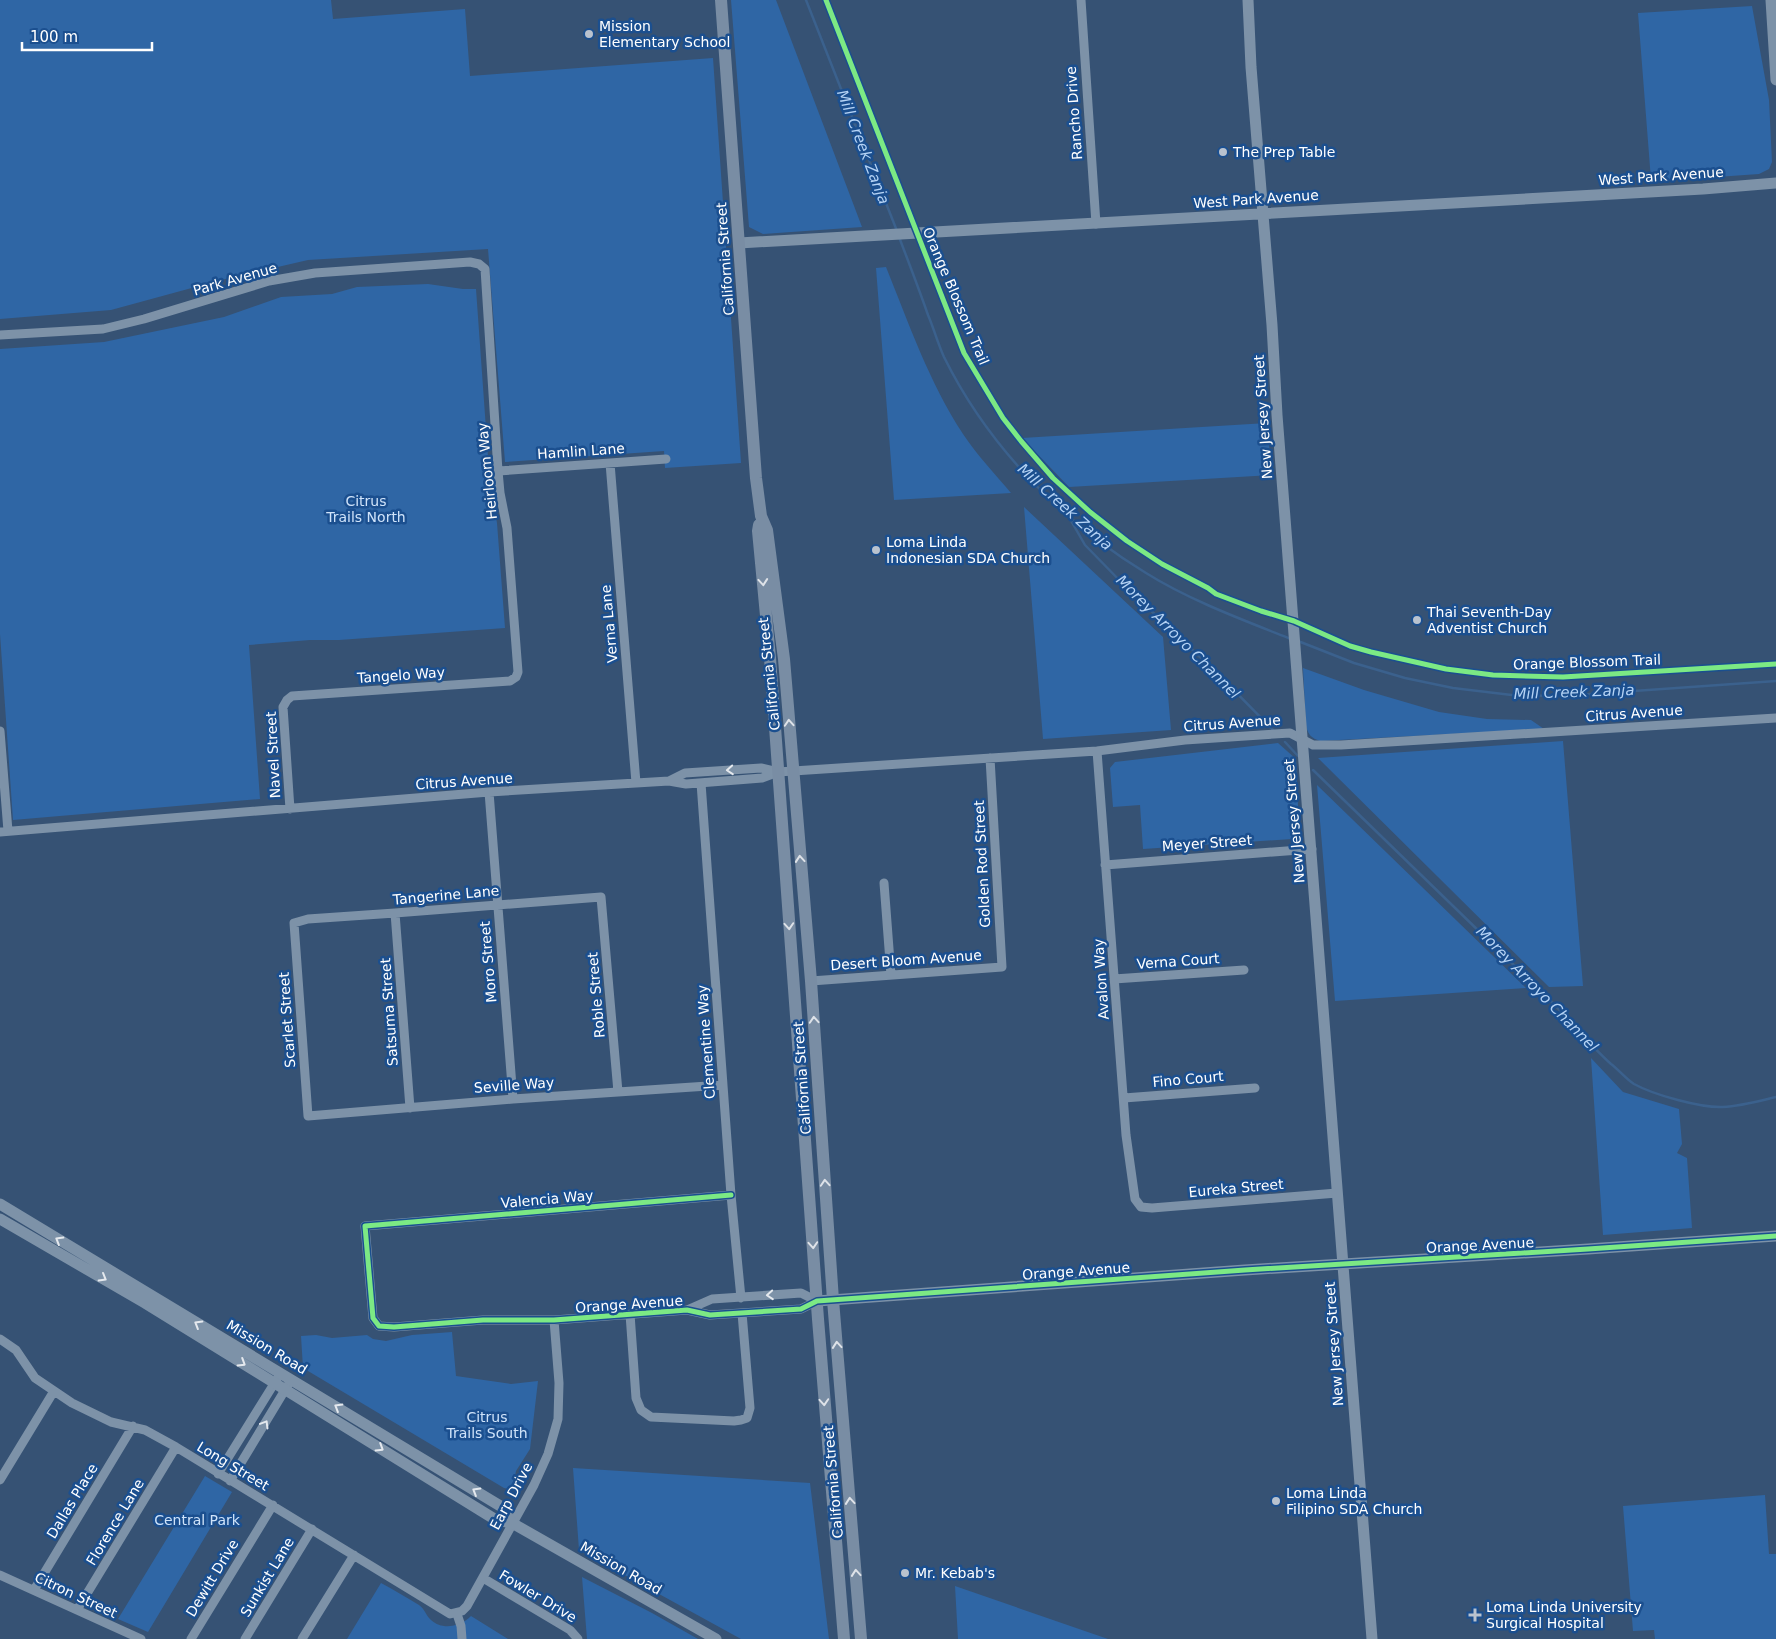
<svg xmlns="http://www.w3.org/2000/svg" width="1776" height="1639" viewBox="0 0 1776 1639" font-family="'DejaVu Sans',sans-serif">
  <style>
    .green { fill: #2f66a5 }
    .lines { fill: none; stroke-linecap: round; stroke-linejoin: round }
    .stream { stroke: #3b618d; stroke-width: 2.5 }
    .minor { stroke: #7d92a8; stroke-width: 9 }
    .tertiary { stroke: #7d92a8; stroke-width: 11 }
    .secondary { stroke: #798da4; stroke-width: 12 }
    .cycleway-casing { stroke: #1b4f8f; stroke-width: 8 }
    .cycleway { stroke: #7ce984; stroke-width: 5 }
    .oneway { stroke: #dee2e8 }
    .oneway2 { stroke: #e5e9ee }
    .poi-dot { fill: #b9c2ce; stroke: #1b4f8f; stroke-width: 2 }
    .labels { text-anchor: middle; stroke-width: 5; stroke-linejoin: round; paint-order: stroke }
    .poi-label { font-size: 14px; fill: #fff; stroke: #1b4f8f; text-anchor: start }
    .street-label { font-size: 14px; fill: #fff; stroke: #1b4f8f }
    .park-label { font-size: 14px; fill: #cfe3fa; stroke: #1b4f8f }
    .water-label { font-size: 15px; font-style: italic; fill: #b5d3f5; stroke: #1b4f8f }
  </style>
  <rect width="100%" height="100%" fill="#365274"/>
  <!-- green -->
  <path class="green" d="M0 0H331L333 19 465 9 470 76 713 58 741 463 665 468 664 451 505 462 488 249 308 260 221 280 111 310 0 319Z
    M731 0H776L862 227 763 234 749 227Z
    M1752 6 1769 100 1772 162 1769 169 1759 174 1674 180H1651L1638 13Z
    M886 267C909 324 929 382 963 434 977 455 995 474 1011 493L894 500 876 268Z
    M428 284 463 289H476L490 485 497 523 505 628 339 640H310L249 645 260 799 13 820 0 634V349L104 342 224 317 281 297 332 294 357 287Z
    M1267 423 1272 475 1069 487 1022 438Z
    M1024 507 1163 637 1171 730 1043 739Z
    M1303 668 1364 690 1439 712 1487 719 1531 720 1544 729 1320 741C1311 738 1309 735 1306 727Z
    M1563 741 1583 986 1549 987 1318 758Z
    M1278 743 1296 759 1299 830 1292 839 1143 849 1140 805 1113 807 1110 768 1115 762Z
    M1317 785 1526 988 1335 1001Z
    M1591 1058 1623 1092 1679 1109 1682 1144 1677 1153 1687 1158 1692 1228 1603 1235Z
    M452 1332 456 1376 511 1384 538 1381 530 1449 516 1471 513 1486 509 1489 504 1488 303 1368 301 1336 316 1335 332 1338 367 1335 373 1339 386 1341 412 1335Z
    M573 1468 810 1483 829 1639H741L579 1550Z
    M205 1476 232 1492 148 1632 118 1619Z
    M1765 1495 1769 1554H1776V1639H1655L1654 1630 1633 1631 1623 1506Z
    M582 1577 652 1613 698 1639H587Z
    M381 1583C394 1590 406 1597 419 1605 425 1609 426 1616 431 1620 443 1631 461 1626 471 1616L508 1639H347Z
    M955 1586 1108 1639H958Z"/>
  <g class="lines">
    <!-- stream -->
    <path class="stream" d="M806 0 897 231
      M899 237C909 263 919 289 928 315 934 329 938 344 944 357 988 446 1062 522 1146 573 1189 600 1243 620 1291 639
      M1070 519 1085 545 1125 586 1219 675 1273 730
      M1298 641 1354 663 1405 678 1453 688 1520 696 1577 695 1776 681
      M1285 742 1298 756
      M1313 770 1520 971C1553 999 1579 1035 1611 1064 1619 1070 1626 1079 1634 1084 1654 1095 1701 1108 1723 1107 1741 1106 1759 1101 1776 1097"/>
    <!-- minor -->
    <path class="minor" d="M1081 0 1096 224
      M0 335 103 329 144 319 269 281 315 273 470 262 479 264 485 269 498 471 500 493 507 528 518 672 516 677 510 681 292 696 287 700 283 707 290 809
      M610 463 636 783
      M498 471 666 459
      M0 731 8 831
      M1097 751 1126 1135 1135 1199 1141 1207 1152 1208 1337 1193
      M669 781 685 773 761 768 778 772
      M701 783 731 1195 741 1298
      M489 792 513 1099
      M0 832 489 792 669 781 686 784 762 778 778 772 1097 751 1185 740 1290 733 1313 745H1341L1776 718
      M1105 865 1312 849
      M884 883 891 975
      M395 913 410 1108
      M1114 979 1244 970
      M811 981 1002 967 990 758
      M618 1092 601 897 395 913 308 919 294 923 308 1116 513 1099 723 1085
      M1124 1098 1255 1088
      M731 1195 365 1226 373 1318 379 1326 394 1327 483 1320H554L687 1310 710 1315 801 1309 817 1301
      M687 1310 712 1299 801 1293 817 1301
      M630 1314 636 1398 641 1410 651 1417 734 1421 741 1420 747 1418 750 1408 742 1313
      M0 1339 16 1350 35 1378 72 1403 111 1422 145 1430 176 1447 450 1614 462 1611 467 1606 534 1485 548 1454 558 1419 559 1383 554 1320
      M218 1474 277 1379
      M0 1480 54 1391
      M230 1481 288 1385
      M0 1575 141 1639
      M483 1578 570 1630 578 1639
      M34 1590 133 1426
      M77 1610 176 1447
      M457 1614 461 1626 462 1639
      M191 1639 273 1505
      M245 1639 312 1529
      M302 1639 354 1555"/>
    <!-- tertiary -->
    <path class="tertiary" d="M1248 0 1251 67 1272 325 1277 415 1372 1639
      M1771 0 1776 80
      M739 243 1703 189 1776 183
      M0 1204 502 1507 512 1523
      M0 1219 145 1303 496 1520 512 1523 716 1639
      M817 1301 1245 1270 1588 1249 1776 1236"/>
    <!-- secondary -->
    <path class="secondary" d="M721 0 756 478 761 516 767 530 784 659 811 981 833 1300 861 1639
      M759 525 758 531 770 658 818 1319 844 1639"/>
    <defs>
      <path id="cycleway" d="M826 0 964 353 1003 418 1021 441 1053 478 1090 512 1127 541 1162 564 1208 588 1216 594 1261 611 1294 621 1350 646 1371 652 1446 669 1493 675 1563 677 1776 664
        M731 1195 365 1226 373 1318 379 1326 394 1327 483 1320H554L687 1310 710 1315 801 1309 817 1301 1245 1270 1588 1249 1776 1236"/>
    </defs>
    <!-- cycleway casing -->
    <use href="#cycleway" class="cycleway-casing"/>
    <!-- cycleway -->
    <use href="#cycleway" class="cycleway"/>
  </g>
  <!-- one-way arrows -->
  <defs><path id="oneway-chevron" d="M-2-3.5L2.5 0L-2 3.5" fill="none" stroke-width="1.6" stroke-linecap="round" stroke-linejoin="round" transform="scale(1.25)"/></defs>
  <g class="oneway">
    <use href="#oneway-chevron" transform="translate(763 582) rotate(85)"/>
    <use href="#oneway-chevron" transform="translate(789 723) rotate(-94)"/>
    <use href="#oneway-chevron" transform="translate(800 859) rotate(-95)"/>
    <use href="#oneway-chevron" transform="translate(789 926) rotate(86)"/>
    <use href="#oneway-chevron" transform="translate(814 1020) rotate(-94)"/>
    <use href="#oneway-chevron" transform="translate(825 1183) rotate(-94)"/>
    <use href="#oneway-chevron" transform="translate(813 1245) rotate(86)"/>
    <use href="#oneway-chevron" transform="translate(837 1345) rotate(-95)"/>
    <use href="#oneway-chevron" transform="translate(824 1402) rotate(86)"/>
    <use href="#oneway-chevron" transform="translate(850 1501) rotate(-95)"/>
    <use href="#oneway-chevron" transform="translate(856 1573) rotate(-95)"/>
  </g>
  <g class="oneway2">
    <use href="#oneway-chevron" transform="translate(730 770) rotate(176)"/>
    <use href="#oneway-chevron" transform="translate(59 1240) rotate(-149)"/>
    <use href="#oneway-chevron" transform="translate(103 1278) rotate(30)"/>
    <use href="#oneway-chevron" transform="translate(770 1295) rotate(176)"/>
    <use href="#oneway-chevron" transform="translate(198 1324) rotate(-149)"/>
    <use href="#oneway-chevron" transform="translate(242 1363) rotate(32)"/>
    <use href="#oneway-chevron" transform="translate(338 1407) rotate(-149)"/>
    <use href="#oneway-chevron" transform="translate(265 1424) rotate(-59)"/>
    <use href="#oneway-chevron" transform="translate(380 1448) rotate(32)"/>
    <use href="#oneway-chevron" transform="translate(476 1491) rotate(-149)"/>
  </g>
  <!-- markers -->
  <g class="poi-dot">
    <circle cx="589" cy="34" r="5"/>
    <circle cx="1223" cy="152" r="5"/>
    <circle cx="876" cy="550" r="5"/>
    <circle cx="1417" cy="620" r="5"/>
    <circle cx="1276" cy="1501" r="5"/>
    <circle cx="905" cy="1573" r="5"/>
    <path d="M1472.5 1607.5h5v5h5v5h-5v5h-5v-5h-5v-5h5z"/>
  </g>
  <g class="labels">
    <!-- poi labels -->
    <g class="poi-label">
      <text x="599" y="31">Mission<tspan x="599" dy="16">Elementary School</tspan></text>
      <text x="1233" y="157">The Prep Table</text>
      <text x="886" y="547">Loma Linda<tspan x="886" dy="16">Indonesian SDA Church</tspan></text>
      <text x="1427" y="617">Thai Seventh-Day<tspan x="1427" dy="16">Adventist Church</tspan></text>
      <text x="1286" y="1498">Loma Linda<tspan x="1286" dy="16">Filipino SDA Church</tspan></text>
      <text x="915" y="1578">Mr. Kebab's</text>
      <text x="1486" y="1612">Loma Linda University<tspan x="1486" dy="16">Surgical Hospital</tspan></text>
    </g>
    <!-- street labels -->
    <g class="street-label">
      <text transform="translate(1074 113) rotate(-94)" y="5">Rancho Drive</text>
      <text transform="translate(1661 176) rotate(-4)" y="5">West Park Avenue</text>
      <text transform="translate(1256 199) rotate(-4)" y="5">West Park Avenue</text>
      <text transform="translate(725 259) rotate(-94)" y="5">California Street</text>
      <text transform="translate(235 279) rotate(-16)" y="5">Park Avenue</text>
      <text transform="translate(956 296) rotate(67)" y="5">Orange Blossom Trail</text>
      <text transform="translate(1263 417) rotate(-94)" y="5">New Jersey Street</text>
      <text transform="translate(581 451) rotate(-4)" y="5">Hamlin Lane</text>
      <text transform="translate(487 471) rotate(-96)" y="5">Heirloom Way</text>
      <text transform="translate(609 624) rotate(-95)" y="5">Verna Lane</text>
      <text transform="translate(1587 662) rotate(-2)" y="5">Orange Blossom Trail</text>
      <text transform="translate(769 674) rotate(-96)" y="5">California Street</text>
      <text transform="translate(401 675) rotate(-4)" y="5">Tangelo Way</text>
      <text transform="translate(1634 713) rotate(-4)" y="5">Citrus Avenue</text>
      <text transform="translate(1232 723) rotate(-4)" y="5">Citrus Avenue</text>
      <text transform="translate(273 755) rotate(-93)" y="5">Navel Street</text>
      <text transform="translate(464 781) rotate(-4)" y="5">Citrus Avenue</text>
      <text transform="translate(1294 821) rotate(-95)" y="5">New Jersey Street</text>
      <text transform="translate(1207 843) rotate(-4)" y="5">Meyer Street</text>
      <text transform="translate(982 864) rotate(-93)" y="5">Golden Rod Street</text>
      <text transform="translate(446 895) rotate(-5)" y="5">Tangerine Lane</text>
      <text transform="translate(906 960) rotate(-4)" y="5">Desert Bloom Avenue</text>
      <text transform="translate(1178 961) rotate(-4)" y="5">Verna Court</text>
      <text transform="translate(488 962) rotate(-95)" y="5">Moro Street</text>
      <text transform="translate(1101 979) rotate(-94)" y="5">Avalon Way</text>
      <text transform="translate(596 995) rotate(-95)" y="5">Roble Street</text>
      <text transform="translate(389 1012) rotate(-94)" y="5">Satsuma Street</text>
      <text transform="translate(287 1020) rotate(-94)" y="5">Scarlet Street</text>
      <text transform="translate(706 1042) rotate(-94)" y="5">Clementine Way</text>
      <text transform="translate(802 1078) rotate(-94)" y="5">California Street</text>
      <text transform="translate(1188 1079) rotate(-5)" y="5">Fino Court</text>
      <text transform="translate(514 1085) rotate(-4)" y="5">Seville Way</text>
      <text transform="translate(1236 1188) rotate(-5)" y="5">Eureka Street</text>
      <text transform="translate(547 1199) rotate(-5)" y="5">Valencia Way</text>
      <text transform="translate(1480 1245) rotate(-3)" y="5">Orange Avenue</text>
      <text transform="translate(1076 1271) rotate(-4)" y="5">Orange Avenue</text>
      <text transform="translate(629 1304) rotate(-4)" y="5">Orange Avenue</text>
      <text transform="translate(1334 1344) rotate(-94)" y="5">New Jersey Street</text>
      <text transform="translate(267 1347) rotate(31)" y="5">Mission Road</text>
      <text transform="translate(233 1466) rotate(31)" y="5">Long Street</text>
      <text transform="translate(833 1482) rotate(-95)" y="5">California Street</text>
      <text transform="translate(511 1496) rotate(-62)" y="5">Earp Drive</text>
      <text transform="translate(72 1501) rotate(-59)" y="5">Dallas Place</text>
      <text transform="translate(115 1522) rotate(-59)" y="5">Florence Lane</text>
      <text transform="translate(621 1568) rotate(30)" y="5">Mission Road</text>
      <text transform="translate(267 1577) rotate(-59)" y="5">Sunkist Lane</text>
      <text transform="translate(212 1578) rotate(-59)" y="5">Dewitt Drive</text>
      <text transform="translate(76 1595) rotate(25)" y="5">Citron Street</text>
      <text transform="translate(538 1596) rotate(31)" y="5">Fowler Drive</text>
    </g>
    <!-- park labels -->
    <g class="park-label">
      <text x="366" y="506">Citrus<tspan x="366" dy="16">Trails North</tspan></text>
      <text x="487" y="1422">Citrus<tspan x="487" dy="16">Trails South</tspan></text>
      <text x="197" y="1525">Central Park</text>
    </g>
    <!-- water labels -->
    <g class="water-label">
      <text transform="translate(863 147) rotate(69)" y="5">Mill Creek Zanja</text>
      <text transform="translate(1065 507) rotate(42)" y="5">Mill Creek Zanja</text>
      <text transform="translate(1178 637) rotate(45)" y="5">Morey Arroyo Channel</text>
      <text transform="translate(1574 692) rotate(-2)" y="5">Mill Creek Zanja</text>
      <text transform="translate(1537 989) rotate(46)" y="5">Morey Arroyo Channel</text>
    </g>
  </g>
  <!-- scale -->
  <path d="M22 42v8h130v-8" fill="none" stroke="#ffffff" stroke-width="2.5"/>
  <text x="30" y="42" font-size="15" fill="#ffffff" stroke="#1b4f8f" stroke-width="4" paint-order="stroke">100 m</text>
</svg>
